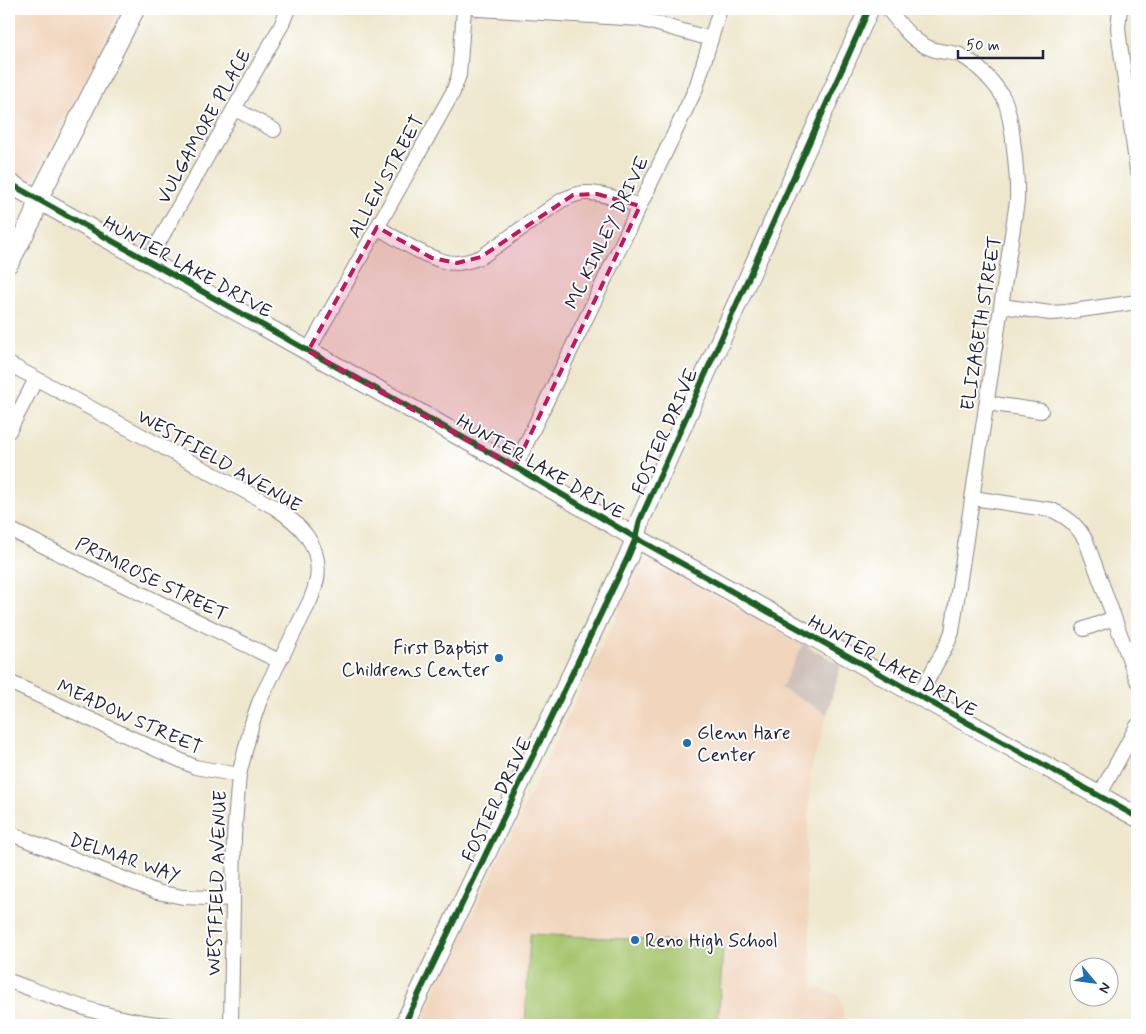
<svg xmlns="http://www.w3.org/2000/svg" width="1146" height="1034" viewBox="0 0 1146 1034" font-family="Mynerve,sans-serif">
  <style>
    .built { fill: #f1d5bd }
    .industrial { fill: #cec1ba }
    .green { fill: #a6c56d; stroke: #647454 }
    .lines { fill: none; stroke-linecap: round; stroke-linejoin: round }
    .street-casing { stroke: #888484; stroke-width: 16 }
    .secondary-casing { stroke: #888484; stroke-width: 21 }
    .street { stroke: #fff; stroke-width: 14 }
    .secondary { stroke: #fff; stroke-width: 19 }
    .cycleway-casing { stroke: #fff; stroke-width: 9 }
    .cycleway { stroke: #1b5e20; stroke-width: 6 }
    .marked { fill: #c2185b; fill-opacity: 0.2; stroke: #c2185b; stroke-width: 4; stroke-dasharray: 10 6; stroke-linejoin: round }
    .poi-dot { fill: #1f6fb2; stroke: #fff; stroke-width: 2 }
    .labels { text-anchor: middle; stroke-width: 4; stroke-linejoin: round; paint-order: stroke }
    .street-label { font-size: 19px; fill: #22223b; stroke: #fff }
    .poi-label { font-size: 19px; fill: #22223b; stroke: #fff; text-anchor: start }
  </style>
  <rect width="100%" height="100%" fill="#fff"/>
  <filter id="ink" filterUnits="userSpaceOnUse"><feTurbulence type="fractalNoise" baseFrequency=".02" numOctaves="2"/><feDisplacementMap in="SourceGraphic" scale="10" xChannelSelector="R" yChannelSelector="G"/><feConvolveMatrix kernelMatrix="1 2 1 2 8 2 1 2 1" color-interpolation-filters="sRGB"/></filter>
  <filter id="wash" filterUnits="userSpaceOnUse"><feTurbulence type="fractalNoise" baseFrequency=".0096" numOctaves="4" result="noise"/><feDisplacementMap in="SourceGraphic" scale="20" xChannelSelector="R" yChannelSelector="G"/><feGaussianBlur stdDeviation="1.12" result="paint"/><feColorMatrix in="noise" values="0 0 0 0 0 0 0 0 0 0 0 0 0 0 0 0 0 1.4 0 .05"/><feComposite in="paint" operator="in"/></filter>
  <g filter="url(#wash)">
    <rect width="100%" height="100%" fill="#eee7cd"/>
    <!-- built -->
    <path class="built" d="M9 9H121L36 176 33 181H31L9 168Z
      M649 562 658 563 803 644 781 688 827 714 811 771 808 832 806 874 813 987 840 995 845 1025H419L638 571 644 563Z"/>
    <!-- industrial -->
    <path class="industrial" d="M803 644 841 665 827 714 781 688Z"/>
    <!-- green -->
    <path class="green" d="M530 934 723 944 718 1025H525Z"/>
  </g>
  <g filter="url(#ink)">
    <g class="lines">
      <defs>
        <path id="street" d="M479 9 640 19 711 39
          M888 9C901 25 912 42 932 49 942 53 953 51 962 56 976 63 997 85 1004 99 1009 109 1010 121 1012 132 1015 155 1018 178 1017 201L952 632 948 642 919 696
          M1120 9 1118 27 1119 37 1137 170
          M235 109 274 130
          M377 227C398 239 436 265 458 263 467 262 473 260 481 257L562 200C570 197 577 193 585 193 602 192 623 201 640 206
          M148 261 281 26 288 9
          M1002 306 1050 313 1066 312 1137 302
          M308 351 453 92 459 75 464 9
          M9 364 274 507C300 524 322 545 317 579 315 588 312 597 308 605L260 700 252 723 239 775 234 836 231 1025
          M987 403 1041 411
          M9 431 36 379
          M515 467 696 88 720 9
          M973 498 1052 510C1069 518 1077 525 1086 541L1137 680
          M9 529 279 661
          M1084 629 1114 618
          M9 682 195 767 239 775
          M1099 796 1137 726
          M9 833 157 892 183 897 233 899
          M9 981C62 1000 113 1022 170 1025"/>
        <path id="secondary" d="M9 183 515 467 636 538 1137 817
          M9 263 33 217 38 199 135 9
          M404 1025 628 557 636 538 640 520 869 9"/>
      </defs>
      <!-- street casing -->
      <use href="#street" class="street-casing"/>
      <!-- secondary casing -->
      <use href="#secondary" class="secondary-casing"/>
      <!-- street -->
      <use href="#street" class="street"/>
      <!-- secondary -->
      <use href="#secondary" class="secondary"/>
      <defs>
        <path id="cycleway" d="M9 183 515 467 636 538 1137 817
          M404 1025 628 557 636 538 640 520 869 9"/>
      </defs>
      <!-- cycleway casing -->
      <use href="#cycleway" class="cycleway-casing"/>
      <!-- cycleway -->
      <use href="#cycleway" class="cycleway"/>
    </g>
  </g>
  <!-- marked area -->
  <path class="marked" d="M597 194 640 206 515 467 308 351 377 227 432 258 457 263 481 257 573 195Z"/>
  <!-- markers -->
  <g class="poi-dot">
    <circle cx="499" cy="658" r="5"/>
    <circle cx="687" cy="743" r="5"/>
    <circle cx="635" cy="940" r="5"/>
  </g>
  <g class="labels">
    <!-- street labels -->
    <g class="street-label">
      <text transform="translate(203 126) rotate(-61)" y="7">VULGAMORE PLACE</text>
      <text transform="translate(385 176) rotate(-61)" y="7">ALLEN STREET</text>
      <text transform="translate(606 232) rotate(-64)" y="7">MC KINLEY DRIVE</text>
      <text transform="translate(188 266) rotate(29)" y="7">HUNTER LAKE DRIVE</text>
      <text transform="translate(980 323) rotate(-81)" y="7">ELIZABETH STREET</text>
      <text transform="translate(664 431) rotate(-66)" y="7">FOSTER DRIVE</text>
      <text transform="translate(220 460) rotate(30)" y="7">WESTFIELD AVENUE</text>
      <text transform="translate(541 466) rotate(30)" y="7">HUNTER LAKE DRIVE</text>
      <text transform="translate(152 578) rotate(26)" y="7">PRIMROSE STREET</text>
      <text transform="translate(893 665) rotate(29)" y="7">HUNTER LAKE DRIVE</text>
      <text transform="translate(130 716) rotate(24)" y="7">MEADOW STREET</text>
      <text transform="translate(496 799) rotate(-64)" y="7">FOSTER DRIVE</text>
      <text transform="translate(125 857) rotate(19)" y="7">DELMAR WAY</text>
      <text transform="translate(216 883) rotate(-88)" y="7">WESTFIELD AVENUE</text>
    </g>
    <!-- poi labels -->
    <g class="poi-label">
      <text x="489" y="654" text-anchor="end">First Baptist<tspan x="489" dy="22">Childrens Center</tspan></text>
      <text x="697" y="739">Glenn Hare<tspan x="697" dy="22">Center</tspan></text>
      <text x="645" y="947">Reno High School</text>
    </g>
  </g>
  <!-- margin -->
  <rect width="1146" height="1034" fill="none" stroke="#fff" stroke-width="30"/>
  <!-- north arrow -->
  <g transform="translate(1094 982) rotate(119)"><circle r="24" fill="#ffffff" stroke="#a7a7b1"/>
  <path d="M0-4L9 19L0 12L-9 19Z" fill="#1f6fb2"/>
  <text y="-8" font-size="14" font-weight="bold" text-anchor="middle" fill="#22223b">N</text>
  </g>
  <!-- scale -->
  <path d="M958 50v8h85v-8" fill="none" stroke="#22223b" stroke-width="2.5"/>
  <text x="966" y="50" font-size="15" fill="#22223b" stroke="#ffffff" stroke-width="4" paint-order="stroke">50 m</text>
</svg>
